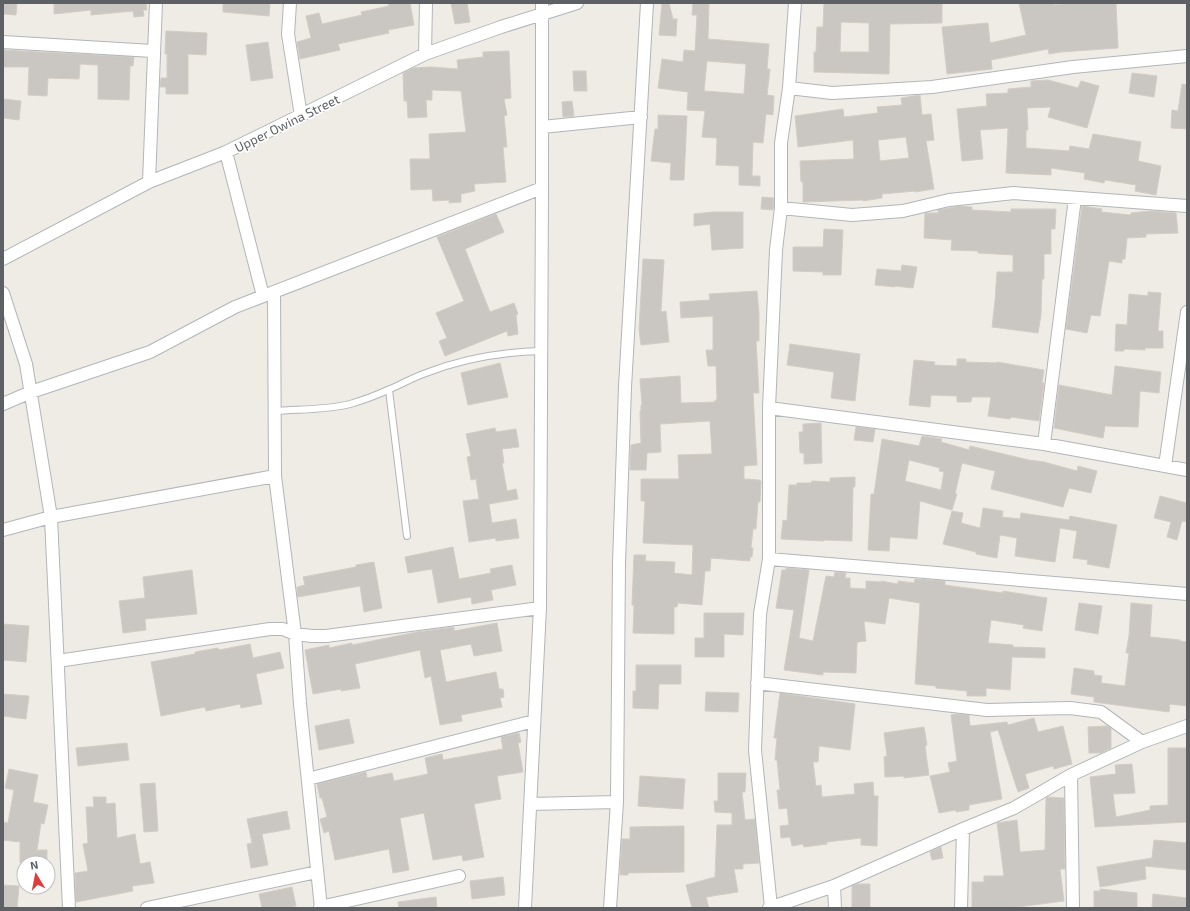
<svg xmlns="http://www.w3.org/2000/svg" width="1190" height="911" viewBox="0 0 1190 911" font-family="'Exo 2',sans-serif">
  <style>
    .building { fill: #cac7c2; stroke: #d3cdc4; fill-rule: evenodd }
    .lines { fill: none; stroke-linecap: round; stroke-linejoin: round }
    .service-casing { stroke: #b2b6b9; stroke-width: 8 }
    .minor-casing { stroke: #b2b6b9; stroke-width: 14 }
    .service { stroke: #fff; stroke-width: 6 }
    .minor { stroke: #fff; stroke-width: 12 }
    .labels { text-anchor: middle; stroke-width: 3.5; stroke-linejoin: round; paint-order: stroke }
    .street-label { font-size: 13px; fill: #5d6165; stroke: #fff }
  </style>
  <rect width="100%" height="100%" fill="#eeece5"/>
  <!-- building -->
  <path class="building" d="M3 3H17L16 15 3 14Z
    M54 3H146L147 10H143L144 16 134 17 133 11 91 15V10L54 14Z
    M223 3H270L269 16 223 12Z
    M388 3H410L414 25 388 30 389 33 338 44 340 50 300 59 297 42 311 38 306 16 319 13 322 24 362 15 361 12 389 6Z
    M451 3H467L470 22 455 24Z
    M662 3H669L673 19H677L676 36 659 35Z
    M693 3H709L708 39 769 44 767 69H770L767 95 774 96 773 115 766 114 763 143 753 142 752 176H760V186L739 185V166L716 165 717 138 702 137 705 111 687 110 688 92 658 88 662 59 683 62 684 50 695 51 697 15H692ZM707 61 746 64 744 94 704 91Z
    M824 3H942V23L890 24 889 74 814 72V52H816L817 27H823ZM841 22 869 23V52H840Z
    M1019 3H1054V5L1071 3H1116L1118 48 1061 52 1049 54 1048 49 991 60 992 69 947 74 942 27 988 23 990 43 1026 35Z
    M166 31 207 33 206 55 188 54V94H166V87H160L161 78H167V54H165Z
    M268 42 273 78 251 81 246 45Z
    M3 50 134 57 133 66H130L129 100 98 99V65L80 64 79 79 48 78 47 96 28 95 29 67H3Z
    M509 51 511 98 504 99 507 115 504 116 507 147H503L506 182 474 184 475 191 461 194V202L449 203V200L433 201 432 189 411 190 410 159H430L429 134 466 132 461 91 432 90V100H426L427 117 408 118 407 101H404L403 73 413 68 431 67 458 69 457 60 483 57V52Z
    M573 71H586L587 91H574Z
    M1132 73 1157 76 1154 97 1129 93Z
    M1048 80 1078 88 1081 81 1099 86 1087 128 1048 117 1051 107 1027 108 1028 130H1026V148L1069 151 1070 146 1089 149 1093 134 1141 142 1138 161 1161 166 1156 195 1135 191 1136 185 1105 180 1104 183 1084 179 1085 173 1051 168V175L1006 173 1008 128 980 130 983 159 962 161 957 109 987 106 986 94 1008 93V89L1031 87V81Z
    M1182 84 1187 85V129L1171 128 1172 110 1178 111Z
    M920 95 922 115 931 114 934 140 926 141 934 189 915 192V191L882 194V198L863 201V200L803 202V182H801L800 161 854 159 853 140 798 147 795 116 843 109 844 117 878 113 877 107 902 105 901 98ZM906 137 909 158 880 161 878 140Z
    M3 99 21 101 19 120 3 118Z
    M572 101 574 116 563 117 562 102Z
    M658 115 687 116 684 180H670L671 163 651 161 655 129H658Z
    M762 197 774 198 773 210 761 209Z
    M959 206 972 207V210L1011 212V209H1056L1055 229H1051V254H1044V279H1042L1041 315 1038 333 992 327 995 301 997 272H1013V255L978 253V251L951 250 952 240 924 238 925 213H938V210Z
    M1082 206 1102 209 1101 212 1131 215V213L1151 211 1176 213 1178 233 1146 234V237L1127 238 1125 259H1122V263L1109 261 1100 316 1091 315 1087 333 1066 329Z
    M713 212H743V248L712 250 710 224 694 226V214Z
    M496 214 504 232 465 249 490 312 514 303 518 314 516 315 518 334 508 336 507 331 445 356 439 341 447 338 436 313 464 301 437 237Z
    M824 229 843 230 841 275H823V272L793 271V247H823Z
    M643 259 664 260 661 312 666 311 669 342 641 345 639 329Z
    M902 265 917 267 913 288 895 286V287L875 285 877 269 901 271Z
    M757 291 759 314V341H756L759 393H753L757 465 744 466V479L759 480 761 481 760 502H758L756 529H753L751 548H753L752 557H750V561L711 558 710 571H705L702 605 678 603 677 607H674V634L633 633 634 605H632L634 555H646L645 561 675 562 674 573 692 575 693 545 643 543 645 501H641V479H679L678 455 712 454 710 421 660 424 661 452 647 453 646 470H630L631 445 641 443 640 411H641V405H642L640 379 680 376 681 403 715 402V400H717L716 366H708L706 350H713V316L681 318 680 302 710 300 709 294Z
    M1148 292 1161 293 1158 331H1163V348H1145V350L1124 349V351H1115L1116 324 1127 325 1129 294 1148 296Z
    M790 344 860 354 855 401 831 398 834 372 787 365Z
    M957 359H966V362L997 363V362L1044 370 1042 383H1044L1039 421 1011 417 1010 419 988 416 991 397H972L971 402H957V396L931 395 930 407 909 405 914 360 935 362 934 365 957 366Z
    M500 363 508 397 468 405 461 373Z
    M1115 366 1161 372 1159 393 1140 391 1138 427 1105 426 1103 438 1054 428 1059 385 1112 395Z
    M821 423 822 463 804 464V453H800L799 432H803V424Z
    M856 427 875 429 873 442 854 440Z
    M495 428 496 432 516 429 519 447 502 449 504 463H502L507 491 516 489 518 499 489 504 492 523 516 519 519 538 496 541V538L469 542 463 501 479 499 476 479 471 480 467 457 471 456 466 434Z
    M922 436 942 439 941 442 969 450 970 446 1029 460 1044 462 1077 471 1078 466 1097 471 1091 493 1069 488 1063 507 991 489 995 471 962 463 955 494H957L952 510 920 501 917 539 890 537 889 551 868 550 871 494H874L882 439 919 446ZM909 460 940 468 939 471 944 472 941 490 905 481Z
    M855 477V487H853L852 541 824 540V541L781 539 783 520 787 521 789 485H797V483H811L812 481 830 482V478Z
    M1160 496 1187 503V522L1182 521 1177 540 1167 537 1171 522 1154 518Z
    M983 508 1003 511 1002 517 1020 519 1021 513 1069 520 1070 516 1117 525 1109 568 1087 564 1088 560 1073 558 1077 531 1060 528 1055 562 1015 556 1017 538 1000 535 997 558 976 554V552L943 544 952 511 963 513 961 523 980 528Z
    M453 547 459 579 491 573 490 569 512 565 516 585 491 590 493 600 472 604 471 597 438 603 432 569 408 573 405 557Z
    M374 562 382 608 364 612 360 586 298 597 297 587 305 585 303 577 356 567V565Z
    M786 568 809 570 799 638 813 641 826 576 834 577 835 572 846 573 845 578H850V588L866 589V581L881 582V581L898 584V581L914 583 915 579 945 581V585L1003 593V591L1047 598 1042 631 1023 628 1024 625 991 620 988 643 1013 645V647L1045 648V658L1012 657 1010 690 986 688V696H967V691L936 688V686L915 684 920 603 889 598 885 624 864 621 866 641 857 642 856 673 823 672V675L784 670 794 610 776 608 782 570H786Z
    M192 570 197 614 145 619 146 630 123 633 119 601 145 598 143 577Z
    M1079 603 1102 606 1098 634 1075 630Z
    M1131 603 1152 605 1150 637 1180 640V641L1187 642V706L1170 704 1169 712 1094 702V697L1071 694 1074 668 1094 671V675L1102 676 1101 683 1125 686 1129 653H1126L1129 636Z
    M704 613H744L743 635 724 634V657H695V638H704Z
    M497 623 502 651 474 656 471 644 440 650 446 682 496 672 499 689H503L504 697 500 698 502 707 461 715 462 721 440 725 431 676 425 678 420 650 355 664 360 688 341 691V689L313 694 305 650 329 645V648L352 643V645L417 632 454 627V631Z
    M3 624 29 626 26 662 3 660Z
    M250 644 253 658 280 652 284 668 256 674 262 704 241 708 240 704 206 711 205 707 161 716 151 662 195 654V652L218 648 219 650Z
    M636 665H681V684H659L658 709 633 708V691H636Z
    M706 692 739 693 738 712 705 711Z
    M780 693 855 704 850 750 819 746 818 762H813L816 786 821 785 822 797 855 794 854 784 873 782 874 796H878L877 846 861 845V838L827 842V844L804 847 803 844 792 846 790 837 781 838 780 826 789 825 787 808 779 809 777 790H780L777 760H775L777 738H774Z
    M3 694 29 696 26 719 3 716Z
    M957 714 969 715 970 726 1007 722 1008 725 1034 718 1038 732 1063 726 1072 764 1054 769 1053 766 1025 774 1029 788 1018 792 998 730 990 732 1002 799 969 805V810L956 812V810L939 813 930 776 950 772 948 763 957 761 951 715Z
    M349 719 354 743 319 750 315 726Z
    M1107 726 1111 728V748L1101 753H1089L1088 727Z
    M924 727 927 745 925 746 929 775 904 778V776L885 777 884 757 887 756 884 733Z
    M519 733 521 742 518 743 523 772 497 776 501 799 474 804 484 857 463 861 462 855 433 860 424 813 400 818 409 870 393 873 389 849 335 860 329 831 324 833 320 819 327 817 322 798H320L317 784 366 772 367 778 392 773 394 781 428 774 425 758 442 754 443 760 503 749 501 737Z
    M127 743 129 760 78 766 76 748Z
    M1168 748H1187V822L1095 827 1090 777 1116 774 1115 765 1132 764 1135 793 1113 794 1116 817 1150 810V806L1168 805Z
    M9 769 38 775 33 802 48 805 44 824 41 823 37 850H47V863H20V842L3 840V822L8 823 14 790 5 788Z
    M718 773H746L745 792H742L745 820 755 819 759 863 743 864V869H734L738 892 706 897 709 908H692L686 885 715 877 717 825H732V813L715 812 714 801H718Z
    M640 776 685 779 683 809 638 806Z
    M155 783 158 831 144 832 140 784Z
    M93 797H106V804L115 803 117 838 135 834 140 864 150 862 154 883 132 886 133 891 76 902 75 873 88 871 83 844 88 843 86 807H94Z
    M1048 797 1064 798 1065 869H1060L1064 901 1010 908H972V882H984V876H1004L997 823 1017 820 1020 852 1045 850 1046 798Z
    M287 811 290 829 262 834 268 865 251 868 247 844 252 843 247 819Z
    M684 826V872L628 873V875H620L622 839H630V827Z
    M1154 840 1187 843V870L1145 866 1146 879 1100 887 1097 867 1152 858Z
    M941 847 943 858 932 860 930 852Z
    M503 877 505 895 472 899 470 881Z
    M857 884H870V908H852V886Z
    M3 885 19 886 17 908H3Z
    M292 887 296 906 287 908H262L259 894Z
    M1100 889 1137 893V908H1094V891H1100Z
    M1153 894 1187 898 1186 908H1152Z
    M436 897 437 908H399L398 902Z"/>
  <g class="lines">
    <defs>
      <path id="service" d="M389 390 407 536
        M275 411C298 409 328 410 350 404 364 400 377 395 390 389 402 384 414 377 426 373 464 358 501 352 541 351"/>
      <path id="minor" d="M290 3 288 34 301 116
        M795 3 789 88 832 93 932 87 1073 67 1187 56
        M3 42 153 51
        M425 54 426 3
        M542 127 641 117
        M226 152 263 296
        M149 182 156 3
        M781 208 852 215 903 211 949 200 1014 193 1187 206
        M3 259 149 182 226 152 425 54 501 27 577 3
        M274 292 275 476 295 634 300 704 321 908
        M3 293 26 364 51 517 69 908
        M3 404 31 392 150 352 235 307 542 188
        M769 408 1044 444 1187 470
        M1044 444 1075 198
        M1165 466 1187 312
        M3 530 51 517 275 476
        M769 559 1187 594
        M58 661 270 629H283L295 634 312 636H326L540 608
        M757 683 987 710 1070 708 1101 712 1142 742
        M1071 775 1073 908
        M308 779 534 721
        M530 804 617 802 619 563 625 387 647 3
        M834 886 835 908
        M320 907 459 876
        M771 907 755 750 760 614 769 559V408L776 250 781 208V143L789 88
        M147 908 317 872
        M525 908 540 608 542 188V3
        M610 908 617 802
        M769 908 834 886 963 829 1014 808 1071 775 1142 742 1187 726
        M961 908 963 829"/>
    </defs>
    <!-- service casing -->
    <use href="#service" class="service-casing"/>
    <!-- minor casing -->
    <use href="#minor" class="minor-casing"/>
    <!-- service -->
    <use href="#service" class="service"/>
    <!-- minor -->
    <use href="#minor" class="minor"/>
  </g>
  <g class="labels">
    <!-- street labels -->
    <g class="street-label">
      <text transform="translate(287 123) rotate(-26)" y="5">Upper Owina Street</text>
    </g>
  </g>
  <!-- border -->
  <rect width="1190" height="911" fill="none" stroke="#5d6165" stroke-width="8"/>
  <!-- north arrow -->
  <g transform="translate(36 875) rotate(350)"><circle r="19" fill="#ffffff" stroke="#bec0c1"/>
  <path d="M0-3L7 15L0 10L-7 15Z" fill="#e03d3a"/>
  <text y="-6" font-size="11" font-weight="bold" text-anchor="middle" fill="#5d6165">N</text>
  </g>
</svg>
